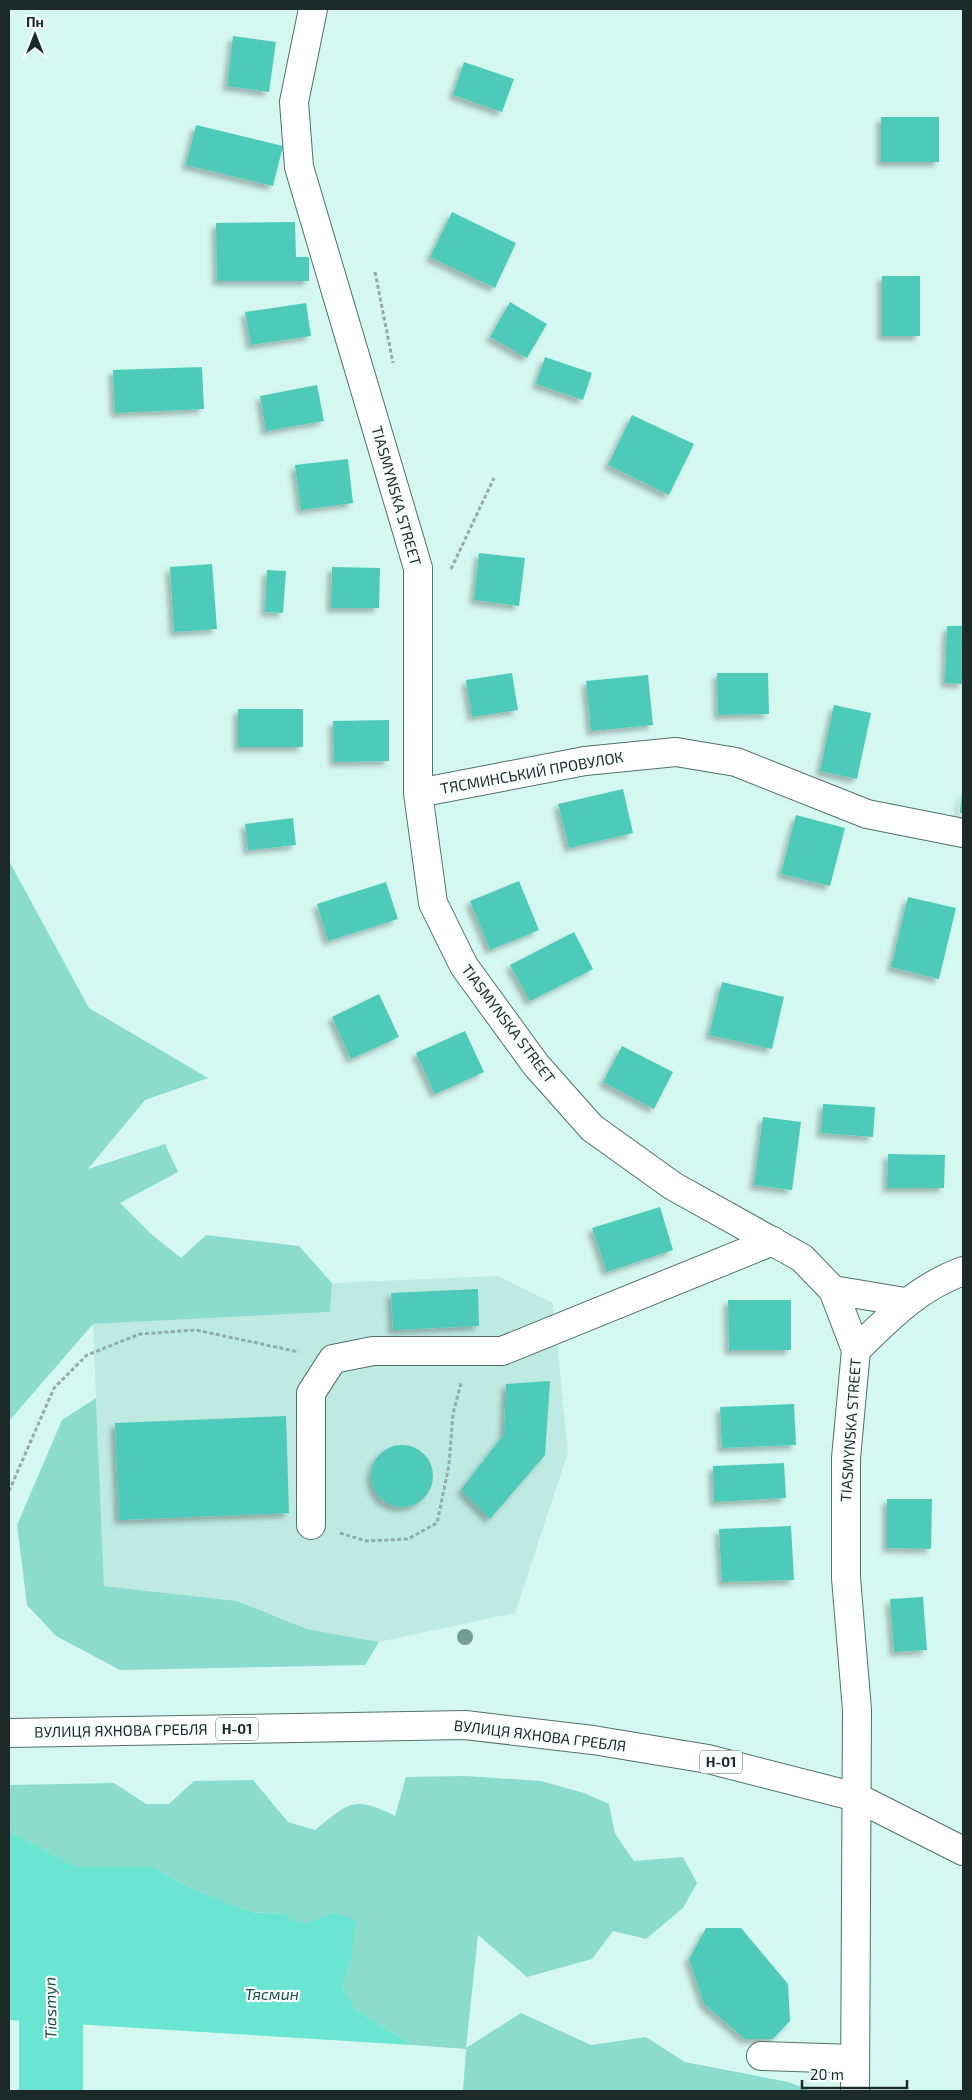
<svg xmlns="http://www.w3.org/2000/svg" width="972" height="2100" viewBox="0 0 972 2100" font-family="'Exo 2',sans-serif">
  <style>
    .built { fill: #beeae1 }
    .green { fill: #8bdccd }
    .water { fill: #6ae5d1 }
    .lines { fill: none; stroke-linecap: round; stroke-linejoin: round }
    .river { stroke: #6ae5d1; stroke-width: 64 }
    .building { fill: #4ecbb8; filter: url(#shadow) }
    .minor-casing { stroke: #51716b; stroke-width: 30 }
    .major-casing { stroke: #51716b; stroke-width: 30 }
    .path { stroke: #90aca6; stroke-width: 3; stroke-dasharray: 4 2.5; stroke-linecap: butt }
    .minor { stroke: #fff; stroke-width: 28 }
    .major { stroke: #fff; stroke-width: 28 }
    .tree { fill: #709e95 }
    .labels { text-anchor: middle; stroke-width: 4.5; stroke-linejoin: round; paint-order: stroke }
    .shield { fill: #f7fefc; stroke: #5e6a68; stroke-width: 1 }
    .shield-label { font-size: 14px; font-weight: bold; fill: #1d2b28 }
    .street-label { font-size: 15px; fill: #1d2b28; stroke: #f7fefc }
    .water-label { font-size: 16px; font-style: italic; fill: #1b5048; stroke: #f7fefc }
  </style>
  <defs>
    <filter id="shadow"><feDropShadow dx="-4.5" dy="4.5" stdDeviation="2.5" flood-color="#0004"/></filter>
  </defs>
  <rect width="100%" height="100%" fill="#d4f8f0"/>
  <!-- built -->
  <path class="built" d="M498 1276 553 1303 568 1453 515 1613 379 1642 307 1629 237 1601 104 1586 93 1324 329 1312 332 1283Z"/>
  <!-- green -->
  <path class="green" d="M9 861 89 1008 208 1078 145 1100 88 1169 165 1144 178 1172 120 1203 151 1234 181 1258 206 1235 299 1246 332 1283 330 1312 93 1324 9 1421Z
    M96 1398 104 1586 237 1601 307 1629 379 1642 365 1665 120 1670 56 1636 27 1605 17 1525 62 1420Z
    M466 1776 541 1781 584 1793 609 1804 615 1834 634 1861 683 1857 697 1883 683 1908 646 1939 613 1931 592 1959 527 1977 478 1935 466 2048 521 2013 591 2045 646 2037 685 2062 788 2082 812 2091H463L466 2049 412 2045 356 2010 342 1986 352 1957 333 1912 305 1924 282 1914 251 1912 186 1886 153 1867H77L9 1831V1785L114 1783 146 1804H169L194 1781 253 1780 288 1822 315 1830C349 1803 353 1795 395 1816L406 1777Z"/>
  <!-- water -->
  <path class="water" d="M9 1831 77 1867H153L186 1886 251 1912 282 1914 305 1924 333 1912 356 1920 352 1957 342 1986 356 2010 412 2045 9 2020Z"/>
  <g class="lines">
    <!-- river -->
    <path class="river" d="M9 1912 40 1937 51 1975V2091"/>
  </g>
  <!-- building -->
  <path class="building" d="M233 36 276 42 269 92 227 86Z
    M464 62 514 79 502 112 453 95Z
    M881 117H939V162H881Z
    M196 125 283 146 273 186 186 165Z
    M452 212 516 243 495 288 430 257Z
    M295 222 296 257H309V281H217L216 223Z
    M882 276H920V336H882Z
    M510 302 547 324 527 358 490 337Z
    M306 303 311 336 251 345 245 312Z
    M545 357 592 373 583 400 536 384Z
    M202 367 204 409 115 413 113 370Z
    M317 385 324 421 266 431 260 396Z
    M632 415 694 444 669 495 608 465Z
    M348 459 353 503 301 510 295 465Z
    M479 553 525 558 519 606 474 600Z
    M212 564 217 629 174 632 170 567Z
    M332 567 380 568 379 608H331Z
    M267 570 286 571 283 613 265 612Z
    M947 626H963V684L945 683Z
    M512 673 518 710 472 717 466 680Z
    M717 673H768L769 714 718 715Z
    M648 675 653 725 591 731 586 681Z
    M834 705 871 713 857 779 820 771Z
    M238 709H303V747H238Z
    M389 720V761L334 762 333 721Z
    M623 789 633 833 569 848 558 804Z
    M962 791H963V813H960Z
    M796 815 845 828 830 886 781 874Z
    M293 818 296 845 248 850 245 824Z
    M519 881 539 930 490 950 470 901Z
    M386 882 398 919 328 941 317 904Z
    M908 897 956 908 939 979 891 967Z
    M574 932 593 969 530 1001 510 965Z
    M722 982 784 997 772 1049 709 1035Z
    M379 994 399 1037 351 1059 332 1017Z
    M465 1031 484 1072 435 1094 416 1053Z
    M622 1046 673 1072 654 1109 603 1082Z
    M823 1104 875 1107 873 1137 821 1133Z
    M763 1117 801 1122 792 1190 754 1185Z
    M888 1154 945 1155 944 1188H887Z
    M660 1207 673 1250 607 1272 592 1228Z
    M478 1289 479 1326 393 1330 391 1293Z
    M728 1300H791V1350H729Z
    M550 1381 545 1455 490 1519 461 1490 504 1434 506 1384Z
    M794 1404 796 1445 722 1448 720 1407Z
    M286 1416 289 1513 119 1520 115 1423Z
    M371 1476a31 31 0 1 1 62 0a31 31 0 1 1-62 0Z
    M784 1463 786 1498 714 1502 713 1466Z
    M887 1499H932L931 1549 887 1548Z
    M791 1526 794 1580 722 1582 719 1529Z
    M923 1597 927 1650 894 1652 890 1599Z
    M706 1928H741L788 1984 790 2021 773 2039H745L704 2004 689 1959Z"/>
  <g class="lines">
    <defs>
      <path id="minor" d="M313 9 294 102 299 167 418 568V793L433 903 464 966 536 1065 592 1128 673 1186 802 1258 833 1290 856 1350 846 1458V1578L857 1710 855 2091
        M418 793 585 761 676 752 736 762 867 814 963 833
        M833 1290 905 1302
        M856 1350C890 1317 917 1288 963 1271
        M311 1525V1393L333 1359 373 1351H502L773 1241
        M761 2056 855 2059"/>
      <path id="major" d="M9 1733 465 1725 593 1740 708 1759 856 1797 963 1851"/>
    </defs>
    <!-- minor casing -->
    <use href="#minor" class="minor-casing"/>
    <!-- major casing -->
    <use href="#major" class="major-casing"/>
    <!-- path -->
    <path class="path" d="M375 272 393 363
      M451 569 494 478
      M9 1491 54 1388 87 1355 140 1334 196 1330 299 1352
      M340 1533 366 1541 408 1539 437 1523 449 1465 453 1414 461 1383"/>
    <!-- minor -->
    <use href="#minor" class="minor"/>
    <!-- major -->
    <use href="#major" class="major"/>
  </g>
  <!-- trees -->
  <circle class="tree" cx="465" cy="1637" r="8"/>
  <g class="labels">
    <!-- shield labels -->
    <g class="shield">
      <rect x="216" y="1717.5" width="42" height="23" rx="4"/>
      <rect x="700" y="1750.5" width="42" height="23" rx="4"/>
    </g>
    <g class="shield-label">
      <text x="237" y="1734">Н-01</text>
      <text x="721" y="1767">Н-01</text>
    </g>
    <!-- street labels -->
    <g class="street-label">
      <text transform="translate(396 496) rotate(74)" y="5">TIASMYNSKA STREET</text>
      <text transform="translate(532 773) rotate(-10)" y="5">ТЯСМИНСЬКИЙ ПРОВУЛОК</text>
      <text transform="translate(508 1024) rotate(53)" y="5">TIASMYNSKA STREET</text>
      <text transform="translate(851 1430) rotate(-86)" y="5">TIASMYNSKA STREET</text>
      <text transform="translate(121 1731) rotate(-1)" y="5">ВУЛИЦЯ ЯХНОВА ГРЕБЛЯ</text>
      <text transform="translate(540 1736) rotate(7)" y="5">ВУЛИЦЯ ЯХНОВА ГРЕБЛЯ</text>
    </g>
    <!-- water labels -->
    <g class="water-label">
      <text x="272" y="2000">Тясмин</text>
      <text transform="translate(50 2008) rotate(-91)" y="6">Tiasmyn</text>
    </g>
  </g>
  <!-- border -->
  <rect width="972" height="2100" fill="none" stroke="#1d2b28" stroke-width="20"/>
  <!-- north arrow -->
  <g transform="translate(35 35)" stroke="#f7fefc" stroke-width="4" paint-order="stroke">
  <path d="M0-4L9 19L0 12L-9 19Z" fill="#1d2b28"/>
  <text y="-8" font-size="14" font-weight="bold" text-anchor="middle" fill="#1d2b28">Пн</text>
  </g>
  <!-- scale -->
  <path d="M802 2080v8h105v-8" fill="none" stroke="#1d2b28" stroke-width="2.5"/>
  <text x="810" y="2080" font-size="15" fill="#1d2b28" stroke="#f7fefc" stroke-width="4" paint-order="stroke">20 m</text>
</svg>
